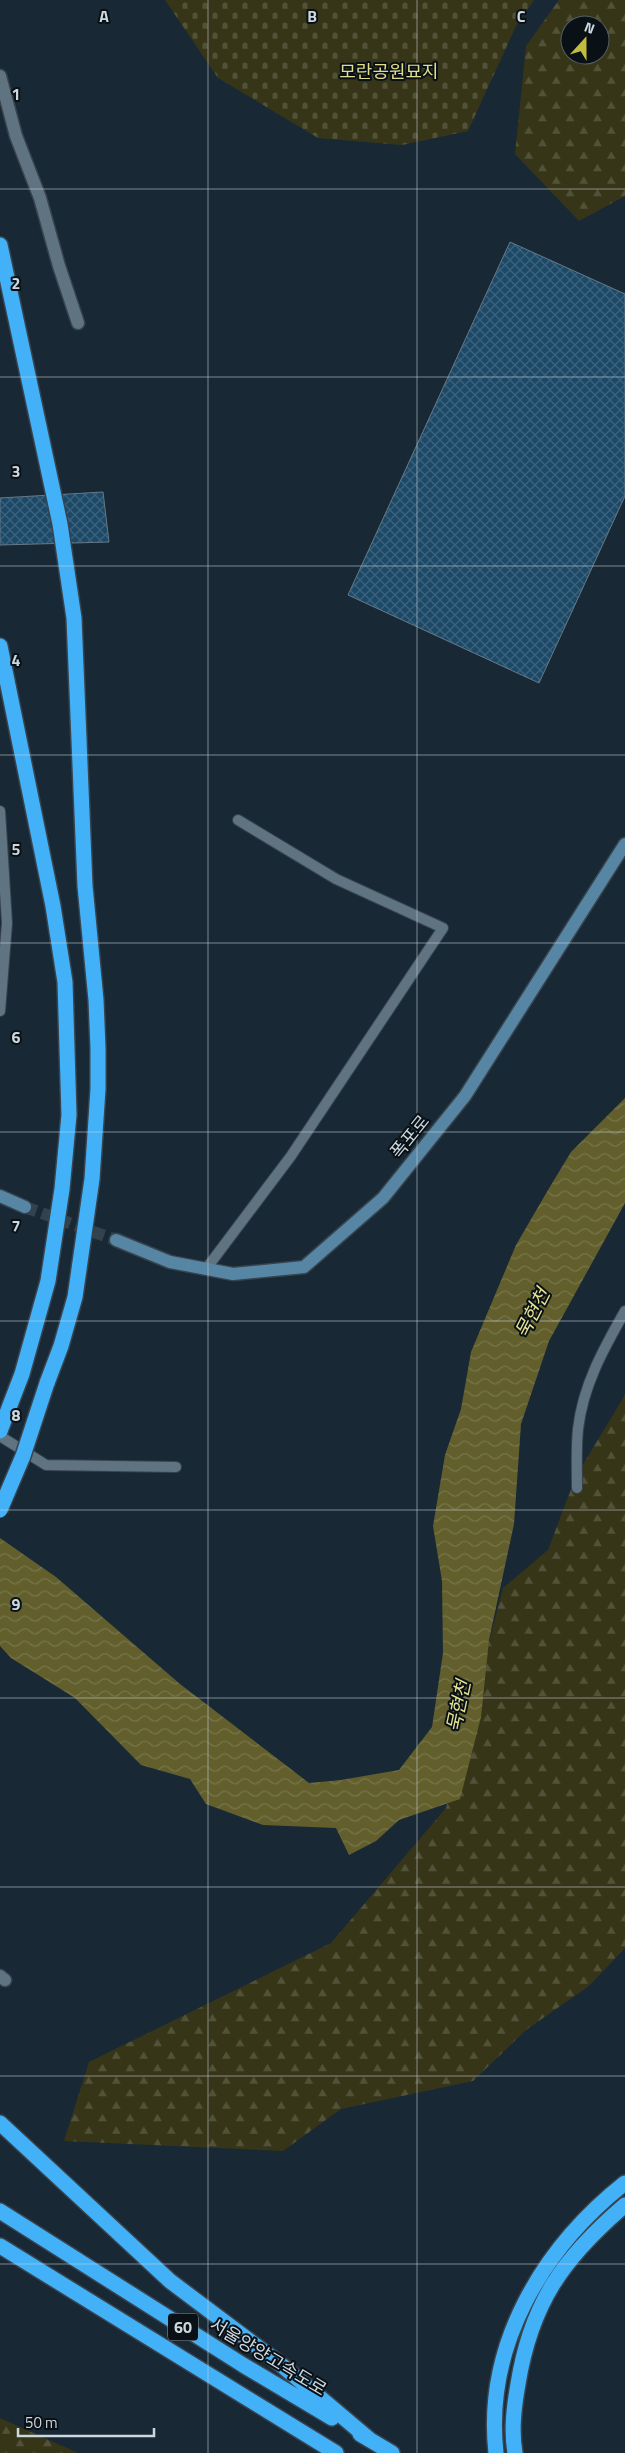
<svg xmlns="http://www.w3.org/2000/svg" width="625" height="2453" viewBox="0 0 625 2453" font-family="'Titillium Web','Noto Sans KR',sans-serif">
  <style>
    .forest { fill: url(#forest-firs); fill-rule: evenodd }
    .cemetery { fill: url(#cemetery-stones) }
    .water { fill: url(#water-waves) }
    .building { fill: url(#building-cross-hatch); stroke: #667988 }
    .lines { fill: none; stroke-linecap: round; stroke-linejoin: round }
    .secondary-tunnel { stroke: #33434e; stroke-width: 12; stroke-dasharray: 12 6; stroke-linecap: butt }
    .service-casing { stroke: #37444f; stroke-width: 12 }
    .minor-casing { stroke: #37444f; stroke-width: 15 }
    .secondary-casing { stroke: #37444f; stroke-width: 15 }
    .motorway-casing { stroke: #37444f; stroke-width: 18 }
    .service { stroke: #607381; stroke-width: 10 }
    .minor { stroke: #607381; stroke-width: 12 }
    .secondary { stroke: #5786a4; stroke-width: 12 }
    .motorway { stroke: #43b1f7; stroke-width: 15 }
    .motorway-bridge-casing { stroke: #37444f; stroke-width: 18; stroke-linecap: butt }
    .motorway-bridge { stroke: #43b1f7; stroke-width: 15 }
    .grid { fill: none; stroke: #ccd7df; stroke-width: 1; stroke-opacity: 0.55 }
    .labels { text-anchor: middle; stroke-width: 4; stroke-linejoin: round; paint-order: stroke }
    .shield { fill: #091116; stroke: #929ca3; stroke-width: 1 }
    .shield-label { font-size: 16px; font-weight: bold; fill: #ccd7df }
    .park-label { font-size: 18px; fill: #e0dd8d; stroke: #091116 }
    .street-label { font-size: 18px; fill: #ccd7df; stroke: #091116 }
    .water-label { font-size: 19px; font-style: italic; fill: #e6e393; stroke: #091116 }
    .grid-label { font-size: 16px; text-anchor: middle; font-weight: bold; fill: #ccd7df; stroke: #091116; stroke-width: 4; stroke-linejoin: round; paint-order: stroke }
  </style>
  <defs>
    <pattern id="forest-firs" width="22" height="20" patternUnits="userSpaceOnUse" patternTransform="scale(1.25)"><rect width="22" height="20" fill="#363518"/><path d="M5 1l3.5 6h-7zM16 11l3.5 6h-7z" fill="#525239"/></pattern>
    <pattern id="cemetery-stones" width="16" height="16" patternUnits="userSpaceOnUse" patternTransform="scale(1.25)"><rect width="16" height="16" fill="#363518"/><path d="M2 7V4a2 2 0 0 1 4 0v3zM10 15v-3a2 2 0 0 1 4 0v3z" fill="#525239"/></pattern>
    <pattern id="water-waves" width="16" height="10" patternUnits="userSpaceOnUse" patternTransform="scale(1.25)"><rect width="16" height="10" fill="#625f2d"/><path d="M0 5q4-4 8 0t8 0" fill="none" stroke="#77754b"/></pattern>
    <pattern id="building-cross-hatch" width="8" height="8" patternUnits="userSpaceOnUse" patternTransform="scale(1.25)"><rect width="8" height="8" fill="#1c4967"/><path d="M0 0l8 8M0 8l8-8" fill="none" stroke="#3c627c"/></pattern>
  </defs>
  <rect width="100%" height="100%" fill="#182935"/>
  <!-- forest -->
  <path class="forest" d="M559 0H625V196L579 221 515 154 526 46ZM570 25H600V55H570Z
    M625 1395V1948L589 1986 526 2030 473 2081 341 2109 283 2151 64 2141 89 2062 331 1943 446 1808 503 1588 548 1550 576 1476Z
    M0 2418 78 2453H0Z"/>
  <!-- cemetery -->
  <path class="cemetery" d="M165 0H534L516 26 468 131 402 145 318 138 218 78Z"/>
  <!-- water -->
  <path class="water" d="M625 1098V1203L549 1341 521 1424 514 1524 489 1640 481 1717 460 1799 399 1820 376 1841 349 1855 336 1828 263 1825 206 1804 190 1779 141 1765 75 1698 11 1658 0 1646V1538L56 1577 180 1684 309 1783 341 1780 399 1770 432 1727 443 1653 442 1581 433 1526 445 1455 461 1409 471 1352 516 1245 548 1190 571 1152Z"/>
  <!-- building -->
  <path class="building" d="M510 242 625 294V496L539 683 348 595Z
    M103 492 109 542 0 545V498Z"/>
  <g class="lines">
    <!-- secondary-tunnel -->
    <path class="secondary-tunnel" d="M25 1207 116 1240"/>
    <defs>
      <path id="service" d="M0 811 7 923 0 1011
        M206 1269 291 1156 443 928 336 879 238 820
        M0 1436 46 1465 176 1467
        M577 1488C577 1468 576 1448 578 1429 583 1385 604 1348 625 1311"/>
      <path id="minor" d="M0 76 16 136 40 198 59 266 78 323
        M0 1976 5 1980"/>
      <path id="secondary" d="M0 1196 25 1207
        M116 1240 170 1262 233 1274 304 1267 383 1198 465 1096 625 844"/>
      <path id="motorway" d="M0 245 60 524 74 618 85 886 96 1000 98 1048V1089L92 1179 75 1297 61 1346 47 1383
        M0 646 53 906 65 982 69 1115 62 1189 48 1281 22 1374 0 1431
        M0 2123 170 2281 279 2363 369 2439
        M0 2211 243 2365 332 2418
        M0 2246 336 2453
        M360 2434 392 2453
        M496 2453C484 2345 543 2248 625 2183
        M515 2453C511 2430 514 2407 518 2384 531 2303 563 2258 625 2205"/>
    </defs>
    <!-- service casing -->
    <use href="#service" class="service-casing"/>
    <!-- minor casing -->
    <use href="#minor" class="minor-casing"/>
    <!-- secondary casing -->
    <use href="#secondary" class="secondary-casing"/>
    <!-- motorway casing -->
    <use href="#motorway" class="motorway-casing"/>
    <!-- service -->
    <use href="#service" class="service"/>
    <!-- minor -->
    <use href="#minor" class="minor"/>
    <!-- secondary -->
    <use href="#secondary" class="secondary"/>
    <!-- motorway -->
    <use href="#motorway" class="motorway"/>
    <defs>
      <path id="motorway-bridge" d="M0 1510 23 1456 47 1383"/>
    </defs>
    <!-- motorway-bridge casing -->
    <use href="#motorway-bridge" class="motorway-bridge-casing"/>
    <!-- motorway-bridge -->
    <use href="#motorway-bridge" class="motorway-bridge"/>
  </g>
  <!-- grid -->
  <path class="grid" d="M208 0V2453M417 0V2453M0 189H625M0 377H625M0 566H625M0 755H625M0 943H625M0 1132H625M0 1321H625M0 1510H625M0 1698H625M0 1887H625M0 2076H625M0 2264H625"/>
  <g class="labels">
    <!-- shield labels -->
    <rect class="shield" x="168" y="2313.5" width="30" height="27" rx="4"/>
    <g class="shield-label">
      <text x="183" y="2333">60</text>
    </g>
    <!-- park labels -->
    <g class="park-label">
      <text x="389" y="78">모란공원묘지</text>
    </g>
    <!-- street labels -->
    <g class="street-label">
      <text transform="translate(410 1137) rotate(-51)" y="6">폭포로</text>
      <text transform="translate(268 2357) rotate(31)" y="6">서울양양고속도로</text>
    </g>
    <!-- water labels -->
    <g class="water-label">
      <text transform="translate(532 1313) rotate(-63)" y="7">묵현천</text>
      <text transform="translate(458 1706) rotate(-78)" y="7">묵현천</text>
    </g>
  </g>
  <g class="grid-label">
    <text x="104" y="22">A</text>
    <text x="312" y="22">B</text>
    <text x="521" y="22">C</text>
    <text x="16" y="100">1</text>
    <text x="16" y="289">2</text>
    <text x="16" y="477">3</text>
    <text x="16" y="666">4</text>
    <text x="16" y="855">5</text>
    <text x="16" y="1043">6</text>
    <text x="16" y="1232">7</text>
    <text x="16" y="1421">8</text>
    <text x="16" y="1610">9</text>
  </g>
  <!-- north arrow -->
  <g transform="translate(585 40) rotate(21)"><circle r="24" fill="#091116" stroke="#576066"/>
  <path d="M0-4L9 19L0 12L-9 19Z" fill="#c4bc3e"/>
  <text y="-8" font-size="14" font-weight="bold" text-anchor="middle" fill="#ccd7df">N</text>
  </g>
  <!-- scale -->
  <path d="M18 2428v8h136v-8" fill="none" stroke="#ccd7df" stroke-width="2.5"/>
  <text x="25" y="2428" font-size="15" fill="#ccd7df" stroke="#091116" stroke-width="4" paint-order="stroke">50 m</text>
</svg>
